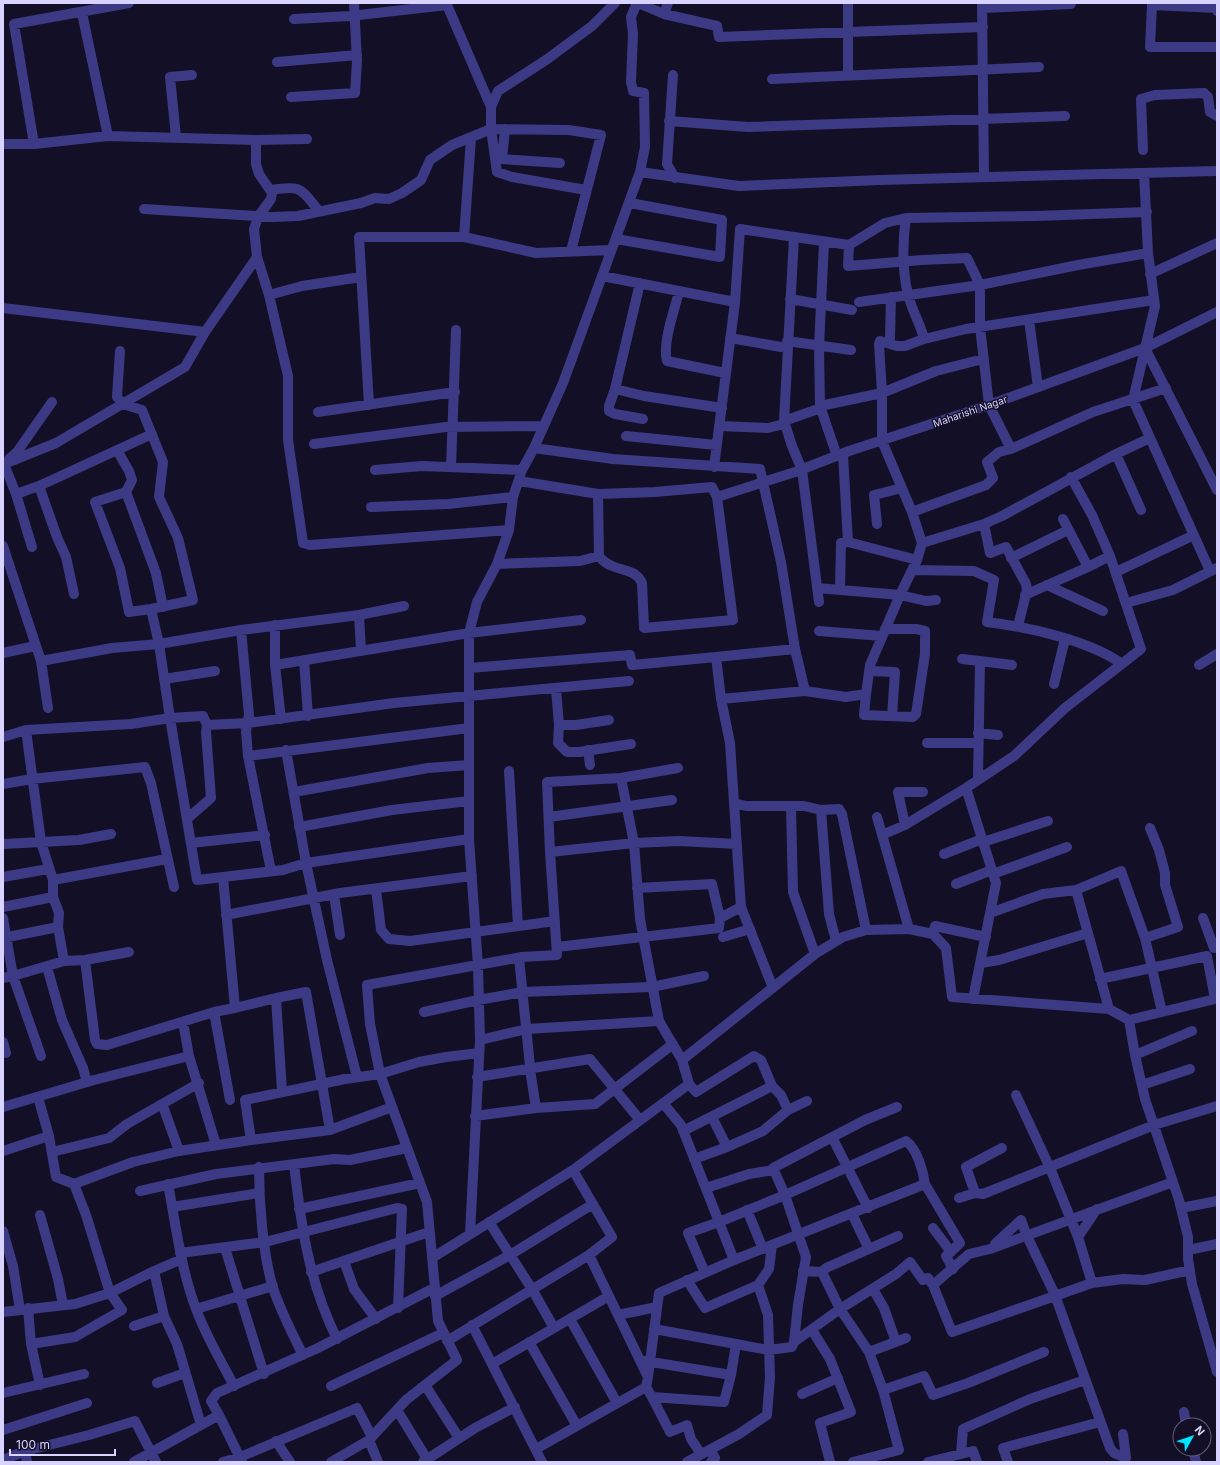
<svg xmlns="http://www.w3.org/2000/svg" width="1220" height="1465" viewBox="0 0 1220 1465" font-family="Inter,sans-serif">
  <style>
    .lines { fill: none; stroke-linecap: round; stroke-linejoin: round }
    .minor { stroke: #3d3a85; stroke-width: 10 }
    .labels { text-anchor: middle; stroke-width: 3; stroke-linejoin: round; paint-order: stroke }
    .street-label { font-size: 10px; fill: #d9d4ff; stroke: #130f26 }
  </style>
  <rect width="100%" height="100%" fill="#130f26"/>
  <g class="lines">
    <!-- minor -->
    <path class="minor" d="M638 3 664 14 717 26 719 37 983 27
      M848 3V74
      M982 3 984 177
      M982 8 1071 4
      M1217 11V8L1152 5 1150 47H1217
      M82 13 108 136
      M664 14 668 3
      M294 19 350 16 447 5 491 107
      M277 62 357 55
      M673 75 667 164 675 178
      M772 79 1039 67
      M291 97 355 93 357 61 354 3
      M669 121 748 127 1065 116
      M505 129 502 159 560 163
      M176 137 170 77 192 75
      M256 140V164L259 174 272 193 271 199 258 217 254 229 257 257 269 295 288 376V440L303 543 310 545 509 530
      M3 144H34L108 136 256 140 307 139
      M34 144 14 24 129 3
      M1143 150 1141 99 1155 95 1204 93 1208 97 1210 112 1217 116
      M640 172 739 186 880 180 1217 171
      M1144 173 1148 253 1155 306 1133 400 1210 571
      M271 190C302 185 300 188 319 211
      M144 209 273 217 298 216 361 203 375 198 389 199 402 193 421 180 430 160 452 145 491 129V107L498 91 546 60 592 26 615 3
      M906 218C902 243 902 280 911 304 915 316 921 326 924 339
      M464 237 471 138
      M794 237 784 421 792 446 802 470 819 602
      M616 239 720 257 722 220 630 203
      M824 242 819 347 820 406 837 456
      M849 245 848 266 922 260 967 258 980 285 859 302
      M571 251 601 135 569 130 491 129 497 172 512 177 586 190
      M1150 274 1217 243
      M602 276 735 302
      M640 283 615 389 644 396 722 408
      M679 291C675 310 662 342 667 361L725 373
      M269 295 302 286 361 277
      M790 299 852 310
      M3 308 205 332
      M1029 320 1038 387
      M730 338 781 347
      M890 338 891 297
      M787 341 851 350
      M1145 348 1217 490
      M615 389 609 406V411L615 414 643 419
      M369 405 359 237H464L536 253 611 250
      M820 406 882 393 936 371 983 359
      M318 412 455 392
      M784 421 821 408
      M719 426 768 428 784 424
      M626 436 716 445
      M314 444 446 427 543 426
      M534 448 613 459 760 469 781 562 795 649 805 691
      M1011 449 989 405 980 327V285L1078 265 1148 253
      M117 450 129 471 132 480 126 492 95 502 120 568 129 612 151 609
      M843 454 848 542 917 560
      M1116 454 1141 510
      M9 459 17 452 52 402
      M451 467 456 330
      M714 467 735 302 740 229 849 245 885 223 906 218 1036 216 1147 212
      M375 470 422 466 522 470
      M1071 477 1092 515 1110 556
      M519 481 598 494 655 492 712 487 717 497 733 620 644 628 642 583C636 570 624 571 612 566 607 564 602 560 599 556
      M39 486 57 537 66 557 74 594
      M126 492 156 573 163 607
      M16 494 39 486 152 434
      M717 497 795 472 849 451 989 405 1145 348 1217 312
      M371 507 448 504 513 497
      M912 512 986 485 993 478 987 462 999 452 1011 449 1093 412 1166 388
      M877 524 874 495 902 488
      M984 524 990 553 1006 547 1026 584 1027 590 1018 626
      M922 543 984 524 1002 516 1116 454 1150 438
      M3 546 41 661 48 708
      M32 547 16 494 4 464 56 443 185 367 205 332 257 257
      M1011 558 1068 530
      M497 564 580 561 599 556 598 494
      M912 570 974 571 994 580 987 622C1027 627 1089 640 1122 664
      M1116 572 1194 535
      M1047 585 1103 611
      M817 588 900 595 926 601 936 600
      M840 589 841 543 848 542
      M1025 595 1088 567
      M1126 603 1173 590 1217 568
      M275 625V665L281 719
      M241 630 249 715 246 731 248 756 271 871
      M819 631 882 636
      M361 651 359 615 404 606
      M3 653 35 646
      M962 659 980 661 978 779
      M304 660 308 716
      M41 661 112 648 159 644 241 630 359 615
      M980 661 1012 665
      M275 665 469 633 581 620
      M1199 665 1217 654
      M469 668 630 655 632 665 716 657
      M869 671 895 672 892 716
      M164 679 215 671
      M1054 684 1065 639
      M556 689 559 725 558 743 567 752H579L631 744
      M866 694 864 715 913 717 916 714 925 654V631L916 629H885
      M721 699 805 691 846 697 866 694 870 665 900 595 917 560 922 543 912 512 882 441V393L879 344 880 341 897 346H905L924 339 966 329 1154 300
      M207 725 248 723 394 703 629 681
      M559 725H576L609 720
      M978 733 998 735
      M3 737 26 730 131 724 170 718 159 644 151 609 193 600 178 538 159 497 163 462 142 410 123 404 117 397 120 351
      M927 743H978
      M286 750 306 863 327 960 357 1077
      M588 750 590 765
      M248 756 469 728
      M509 771 518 926
      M621 778 634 843 678 841 737 844
      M3 784 32 779 145 767 151 783 174 887
      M294 792 428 768 469 765
      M734 803 746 806H804L821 810 839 809 842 814 866 930
      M791 807 793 892 815 954
      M821 810 829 914 836 941
      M549 817 672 800
      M877 817 909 929
      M187 819 211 798 206 732 207 725 203 716 170 718 197 880 223 877 235 1008 276 998 282 1091
      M905 825 898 792H923
      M299 827 392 810 469 801
      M882 835 905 825 966 788
      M983 842 1048 821
      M191 843 265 835
      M3 844 41 842 26 730
      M550 852 547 782 621 778 678 768
      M944 854 982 839
      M993 874 1067 847
      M3 877 48 869
      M223 877 283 870 306 863 469 839
      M53 880 167 859
      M956 884 992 870
      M637 888 712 884 720 918
      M376 889 381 930 389 939 410 941 555 921
      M1076 890 1121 871 1145 938 1162 1012 1129 1020
      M334 895 340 935
      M3 907 53 897
      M990 913 1043 894 1076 890 1109 1009 1129 1020 1135 1055 1145 1099 1179 1200 1188 1237V1259L1192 1284 1217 1372
      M226 915 340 893 472 876
      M3 918 13 976 3 978
      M1203 918 1214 948
      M933 934 935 926 986 937
      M723 937 750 929
      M3 938 58 927
      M1145 938 1178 927 1165 885V873L1159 850 1150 828
      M557 947 719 928 720 918 741 907
      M85 960 95 1040 97 1044 107 1045 214 1012
      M64 961 58 927 59 913 53 897V880L41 842 79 840 111 834
      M981 963 999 960 1088 933
      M47 967 62 1020 83 1068 87 1082
      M1100 979 1207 956 1215 999 1217 998
      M773 988 741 907 730 743 721 699 716 657 795 649
      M276 998 306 992 330 1130
      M973 999 996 883 966 788 1014 756 1065 708 1141 649 1110 556 1088 567 1063 519
      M424 1012 478 1000 523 992 652 987 704 976
      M1162 1012 1215 999
      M183 1022 189 1056 216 1145
      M480 1040 527 1029 659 1021 682 1060
      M3 1042 6 1053
      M1135 1055 1192 1031
      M41 1056 13 976 64 961 85 960 129 952
      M477 1077 590 1059 640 1120
      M689 1084 696 1092 754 1056 761 1060 772 1086 781 1095 788 1110
      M1142 1085 1190 1069
      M1016 1095 1050 1168 1078 1237
      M38 1097 49 1136 56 1177 74 1184
      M230 1100 214 1012 235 1008
      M663 1103 681 1125 719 1222 688 1233 705 1273
      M160 1105 164 1109 179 1151
      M3 1107 94 1080 189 1056
      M536 1108 595 1104 673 1044
      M475 1116 536 1108 531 1076 519 958
      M712 1117 727 1147
      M683 1131 772 1086
      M832 1137 868 1208
      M251 1140 245 1100 345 1079 380 1074 419 1062 446 1057 479 1053
      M3 1151 49 1136
      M52 1152 109 1138 127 1124 199 1083
      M694 1159 727 1147 763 1131 788 1110 807 1101
      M294 1164C301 1225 309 1283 337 1339
      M259 1167C259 1203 263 1255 273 1288 281 1312 292 1333 303 1355
      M168 1184C176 1226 181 1269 196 1309 206 1336 221 1361 234 1386
      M706 1188 749 1174 774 1170
      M140 1191 216 1174 334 1159 350 1160 407 1148
      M975 1193 966 1167 1002 1148
      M959 1198 975 1193 983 1194 1154 1125 1217 1106
      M172 1207 259 1193
      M1181 1208 1217 1201
      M299 1209 420 1183
      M747 1210 763 1249
      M852 1214 869 1249
      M40 1215 58 1279 63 1305
      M489 1222 532 1289 554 1328 609 1296
      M933 1228 951 1252
      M3 1231 13 1266 20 1310
      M470 1234 480 1040 478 966 469 839V633L477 602 497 564 509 530 513 497 522 470 534 448 563 383 640 172 645 147 644 93 633 91 631 82 633 34 631 17 637 3
      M995 1244 1021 1220 1026 1234 1055 1295 1110 1448 1114 1453 1126 1458 1123 1434
      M225 1248 264 1374
      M1188 1250 1217 1244
      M180 1253 265 1242 397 1208 402 1209 398 1308
      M432 1258 573 1170 689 1084 682 1060 815 954 843 937 866 930 909 929 933 934 946 948 952 997 1109 1009
      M734 1260 719 1222 785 1195 773 1168 865 1120 897 1107
      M344 1261 354 1289 376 1319
      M154 1271 182 1259
      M803 1271 822 1272 826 1268 898 1236
      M311 1272 429 1232
      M822 1272 840 1309 869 1352 883 1390 899 1450 853 1462
      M687 1280 705 1308 758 1285
      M1092 1283 1123 1279 1145 1280 1190 1270
      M933 1285 952 1332 1092 1283 1078 1237 1097 1209
      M873 1289 884 1308 896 1342
      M435 1296 510 1255 593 1204
      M28 1308 31 1344 40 1385
      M196 1309 273 1286
      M3 1312 75 1304 110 1293 122 1310 75 1337 31 1344
      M618 1315 657 1307
      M570 1319 617 1403
      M472 1325 542 1462
      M134 1326 164 1316
      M654 1329 736 1344
      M812 1330 830 1359 851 1412 820 1423 830 1462
      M447 1341 589 1255 612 1237 573 1170
      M529 1342 577 1426
      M794 1342 798 1305 806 1257 785 1195 906 1141C917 1149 923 1170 925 1184
      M869 1352 906 1338
      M645 1361 731 1375
      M492 1364 554 1328
      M648 1377 659 1293 734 1260 925 1184 960 1243 946 1256 953 1269
      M157 1383 185 1373
      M425 1385 459 1438
      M331 1386 443 1333
      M646 1387 652 1397 724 1402 731 1375 736 1344 768 1350 792 1347 794 1342 840 1309 896 1274 910 1262 923 1280 928 1278 933 1285 969 1254 990 1249 1173 1182
      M883 1390 924 1376 933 1395 968 1383 1044 1352
      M3 1393 84 1374
      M802 1394 838 1378
      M652 1397 670 1432 687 1425 691 1439 701 1454
      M397 1410 427 1459
      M1184 1412 1186 1425
      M219 1415 242 1462
      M201 1425 177 1344 164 1316 154 1271 110 1293 86 1215 74 1184 133 1162 179 1151 251 1140 330 1130 392 1107
      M3 1430 87 1403
      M369 1440 378 1462
      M276 1441 290 1462
      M536 1449 646 1387 648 1377 589 1255
      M1193 1449 1196 1462
      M710 1450 715 1458 711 1462
      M25 1451 27 1462
      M961 1454 963 1429 1030 1399 1085 1380
      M3 1460 25 1451 89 1435 135 1421 156 1462
      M134 1462 219 1415 211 1401 217 1393 318 1348 434 1288
      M223 1462 240 1457 357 1408 372 1437
      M331 1462 369 1440 406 1400 457 1360 438 1321 427 1202 380 1074 370 1024 367 985 522 957 557 955 550 852 634 843 640 919 659 1021
      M423 1462 475 1428 515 1407
      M687 1462 739 1434 767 1415 770 1377 768 1315 758 1285 769 1269 772 1245
      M928 1462 973 1451 977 1462
      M1008 1462 1003 1448 1100 1422"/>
  </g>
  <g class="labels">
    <!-- street labels -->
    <g class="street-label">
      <text transform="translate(970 411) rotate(-19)" y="4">Maharishi Nagar</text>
    </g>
  </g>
  <!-- border -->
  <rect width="1220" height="1465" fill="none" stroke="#d9d4ff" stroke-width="8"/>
  <!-- north arrow -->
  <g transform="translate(1192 1437) rotate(50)"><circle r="19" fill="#130f26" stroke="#625e7d"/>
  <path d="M0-3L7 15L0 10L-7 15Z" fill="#00e5ff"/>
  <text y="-6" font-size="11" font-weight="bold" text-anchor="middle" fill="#d9d4ff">N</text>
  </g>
  <!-- scale -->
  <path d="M10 1449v6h105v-6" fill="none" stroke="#d9d4ff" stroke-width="2"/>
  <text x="16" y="1449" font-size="12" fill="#d9d4ff" stroke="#130f26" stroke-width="3" paint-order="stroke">100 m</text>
</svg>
